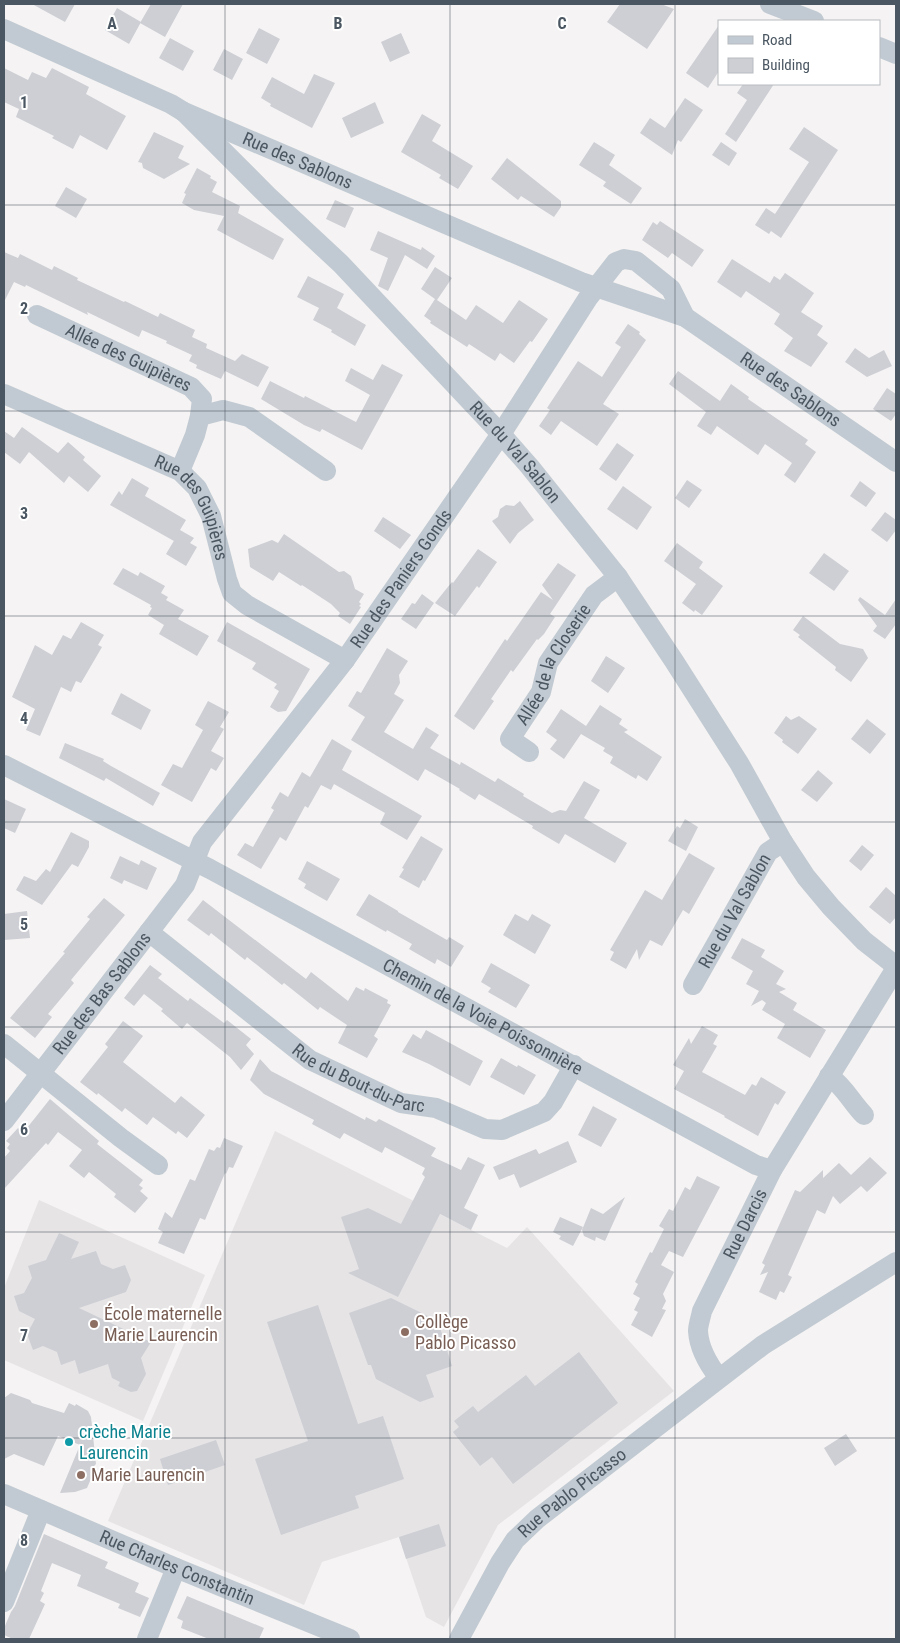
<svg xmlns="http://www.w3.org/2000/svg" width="900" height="1643" viewBox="0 0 900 1643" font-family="'Roboto Condensed',sans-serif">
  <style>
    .education { fill: #e6e4e5 }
    .building { fill: #cdcfd5 }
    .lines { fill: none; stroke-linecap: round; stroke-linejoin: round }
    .minor { stroke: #c1cad2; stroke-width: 20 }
    .grid { fill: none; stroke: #4a5661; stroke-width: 1; stroke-opacity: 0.55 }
    .education-dot { fill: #8d6e63; stroke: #fff; stroke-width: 2 }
    .culture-dot { fill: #0f9aa8; stroke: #fff; stroke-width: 2 }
    .labels { text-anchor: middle; stroke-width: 4; stroke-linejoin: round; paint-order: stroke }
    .street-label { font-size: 18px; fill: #4a5661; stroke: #fff }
    .education-label { font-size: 18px; fill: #785e54; stroke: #fff; text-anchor: start }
    .culture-label { font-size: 18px; fill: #0d838f; stroke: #fff; text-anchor: start }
    .grid-label { font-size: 16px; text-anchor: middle; font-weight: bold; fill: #4a5661; stroke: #fff; stroke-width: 4; stroke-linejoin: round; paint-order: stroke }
  </style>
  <rect width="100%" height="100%" fill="#f5f3f3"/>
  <!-- education -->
  <path class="education" d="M275 1131 507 1248 527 1227 674 1391 498 1525 444 1627 426 1617 399 1537 322 1562 304 1605 108 1521Z
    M39 1200 205 1275 143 1421 4 1360V1288Z"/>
  <!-- building -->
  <path class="building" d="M32 4H75L65 22Z
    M151 4H183L165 37 140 23Z
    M620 4H661L674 9 647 49 607 22Z
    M117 8 141 22 129 44 105 30Z
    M719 25V71L708 88 686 73Z
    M259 28 280 39 267 64 246 53Z
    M401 33 410 53 390 62 381 42Z
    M170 38 194 51 183 71 159 58Z
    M224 49 243 59 232 80 213 70Z
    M4 68 28 80 32 72 46 78 52 68 89 87 86 94 126 116 107 150 80 135 73 149 52 138 54 136 16 117 19 109 4 102Z
    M314 74 335 83 312 128 270 106 271 104 261 98 272 77 304 94Z
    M743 84H774L736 142 725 134 747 100 737 93Z
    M685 98 703 110 681 142 678 140 672 155 640 133 650 118 665 128Z
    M375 102 384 123 351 138 342 118Z
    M422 114 441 125 432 141 473 166 458 189 439 178 441 175 401 152Z
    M804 127 838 150 781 238 771 231 769 234 755 225 766 208 775 214 809 162 789 149Z
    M154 132 184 146 178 158 190 164 164 179 143 168 142 163 138 162Z
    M594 142 615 155 609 165 642 188 631 204 603 186 606 182 579 165Z
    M721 142 737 153 729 166 712 155Z
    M507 158 561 201V207L554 217 521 196 518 200 491 179Z
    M197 168 211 176 210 178 217 182 212 192 240 206 238 213 284 239 273 260 217 230 224 216 194 210 182 203 186 194 184 193Z
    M66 187 87 199 76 218 55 206Z
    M335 200 354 208 345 228 326 219Z
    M660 221 704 250 692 267 672 253 668 258 642 240 653 222 657 225Z
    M378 231 421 250 422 247 435 256 427 269 405 255 388 291 378 286 388 258 370 250Z
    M4 252 18 258 20 254 52 270 54 266 78 278 77 280 124 302 125 301 158 317 160 313 195 330 192 337 207 344 206 348 235 361 242 354 269 367 258 387 225 371 221 379 196 368 197 365 189 361 192 355 166 343 167 341 142 330 139 337 87 312 88 315 26 285 25 287 14 282 4 302Z
    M732 259 770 283 774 276 780 280 785 273 814 293 801 312 823 326 817 335 828 343 811 367 784 351 793 338 774 324 780 314 746 291 741 298 717 282Z
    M435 267 452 278 437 300 466 320 476 305 503 323 519 300 548 319 532 342 530 341 514 363 500 353 495 361 469 344 467 347 430 323 431 321 424 316 435 299 421 289Z
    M308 276 344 294 337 308 366 325 355 346 331 332 332 330 313 320 319 308 297 297Z
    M628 324 640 332 639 334 646 340 603 404 619 414 597 446 561 421 551 435 539 426 550 410 547 408 578 361 602 377 621 347 615 343Z
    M855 348 869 358 884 350 892 366 867 377 845 362Z
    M382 364 403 375 362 450 322 429 320 432 304 425 261 399 270 381 304 398 305 396 356 422 370 395 345 381 351 368 373 380Z
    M678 371 720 401 731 384 749 397 748 399 808 440 805 444 816 452 795 483 784 475 792 463 765 444 758 455 717 426 711 435 697 426 706 412 669 384Z
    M887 388 896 394V414L891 421 873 409Z
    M22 427 58 453 68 442 85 457 83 460 101 476 88 492 69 476 64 483 29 452 20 464 4 452V431L14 438Z
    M617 443 634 455 616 481 599 469Z
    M132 478 149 488 145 496 186 520 180 530 194 538 190 543 197 547 186 566 166 554 178 534 174 541 110 505 119 491 122 495Z
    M687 480 702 490 689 508 675 498Z
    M860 481 876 493 866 507 850 496Z
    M623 486 652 507 637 530 607 509Z
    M520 501 534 520 518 533 510 544 492 521 498 517 500 509 506 505 514 506Z
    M885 512 896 520V530L887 542 871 530Z
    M383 517 411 535 400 549 374 531Z
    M284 534 339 572 344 571 351 576 355 589 364 594 359 602 361 604 359 606 361 607 350 624 338 616 340 613 331 604 302 585 301 586 279 572 273 581 250 567 248 549 272 540 278 543Z
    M677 543 703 562 699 568 723 586 702 615 695 610 694 612 682 603 696 584 664 561Z
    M478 549 497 562 479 588 477 586 455 616 435 603 447 588 452 582 453 583Z
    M824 553 849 571 834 591 809 573Z
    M558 563 576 575 550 614 555 617 544 634 538 640 537 639 513 672 511 670 491 699 494 701 474 730 454 716 505 639 507 641 541 592 553 600 542 585Z
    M123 568 138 576 140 572 165 586 161 593 168 597 166 600 184 610 178 619 209 636 197 656 159 634 164 625 148 615 152 608 150 607 151 605 113 584Z
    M422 594 434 603 416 629 401 619 412 603 415 604Z
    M860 597 885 615 896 599V624L885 639 873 631 877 626 858 600Z
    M803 616 840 644 863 649 868 658 851 682 835 670 836 667 798 637 800 635 793 630Z
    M81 622 104 635 98 645 102 647 81 683 76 681 71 692 61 687 40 736 26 730 35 709 12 697 35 645 52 655 63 635 71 639Z
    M227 622 310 669 286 711 278 712 270 707 279 691 274 688 277 684 252 669 256 663 217 641Z
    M387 648 408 661 399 675 400 683 394 694 404 700 384 732 413 749 426 727 439 735 430 748 460 765 461 762 495 782 498 778 524 794 523 796 552 813 560 810 566 811 584 781 600 790 584 818 627 843 615 863 565 834 559 844 532 828 533 826 479 794 475 800 459 790 460 789 425 769 418 781 351 740 365 717 348 706 357 691 361 693Z
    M606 656 625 668 608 693 591 681Z
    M121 693 151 710 141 730 111 714Z
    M208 701 229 712 220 727 224 729 211 751 224 758 216 771 211 768 192 802 161 785 173 764 182 768 203 730 195 725Z
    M600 705 622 719 619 724 628 730 624 732 662 757 647 781 638 775 636 779 610 763 613 757 603 751 605 748 581 734 564 759 550 749 557 740 546 732 561 709 586 726Z
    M786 716 791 720 799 716 817 729 798 754 782 742 783 740 774 733Z
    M867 719 886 734 870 754 851 739Z
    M332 739 352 751 342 770 422 816 407 840 380 824 385 813 334 784 331 790 321 785 308 808 305 806 286 841 280 837 261 869 237 855 245 843 253 847 274 810 271 808 280 792 288 797 302 772 310 777Z
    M65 743 104 759 103 761 111 766 160 793 153 806 106 778 104 781 59 758Z
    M818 770 833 783 817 802 801 790Z
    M4 799 26 809 15 833 4 828Z
    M685 819 698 827 686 851 668 841 677 826 680 828Z
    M71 832 89 841V847L78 867 72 864 42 905 16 890 24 876 36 881 46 869 50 872Z
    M421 836 443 849 425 881 423 880 419 888 399 877 404 869 402 868Z
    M862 845 874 855 861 871 849 861Z
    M689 853 715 868 689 914 683 910 662 946 650 940 639 960 637 949 626 969 610 960 614 952 610 950 645 890 662 900Z
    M120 856 139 865 141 860 157 868 147 890 124 880 122 884 110 878Z
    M307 861 340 879 327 901 304 888 306 884 298 879Z
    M886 887 896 896V917L890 924 869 907Z
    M369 894 398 911V912L447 940 449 937 464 946 451 967 437 959 435 964 409 949 412 944 387 930 386 932 356 915Z
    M104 898 125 915 71 980 74 983 48 1014 52 1017 35 1038 10 1018 65 953 63 952 90 919 87 917Z
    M203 900 306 979 311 972 348 1001 356 987 364 991 365 988 388 1000 387 1003 391 1005 374 1036 378 1039 367 1058 338 1043 347 1025 320 1007 318 1010 284 983 282 985 247 957 245 960 211 933 209 936 187 920Z
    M27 911 30 938 4 940V914Z
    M515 914 528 921 532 914 551 925 535 954 503 935Z
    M742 938 765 950 761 957 784 971 776 984 786 989 779 992 797 1003 793 1010 826 1030 810 1058 777 1038 785 1024 762 1010 766 1003 762 1000 751 1006 759 991 746 984 753 971 731 958Z
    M491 963 530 985 516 1008 488 992 491 988 481 982Z
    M150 965 162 974 158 978 188 1001 190 998 224 1023 227 1020 251 1039 246 1045 254 1054 241 1070 230 1057 187 1023 182 1029 161 1011 163 1009 144 994 134 1006 124 998Z
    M123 1021 143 1036 123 1062 175 1103 181 1096 205 1115 187 1138 178 1131 176 1134 153 1117 147 1125 125 1108 122 1112 98 1093 97 1095 80 1082 108 1047 105 1044Z
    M702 1026 718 1035 713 1044 717 1046 702 1072 745 1095 752 1084 756 1086 761 1077 786 1092 778 1105 775 1103 758 1136 724 1117 725 1116 674 1089 684 1071 673 1065 689 1038 691 1044Z
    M426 1030 483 1061 470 1086 429 1064 402 1052 413 1034 421 1039Z
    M501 1058 517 1067 518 1065 536 1075 524 1095 490 1077Z
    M260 1059 271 1071 365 1120 366 1117 376 1122 379 1119 436 1148 431 1156 461 1170 468 1157 485 1165 464 1208 478 1215 471 1230 440 1214 398 1297 348 1273 359 1269 341 1217 368 1208 401 1224 425 1177 422 1174 425 1168 385 1147 382 1153 344 1133 340 1139 312 1124 314 1120 264 1094 250 1080Z
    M50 1099 99 1141 97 1144 143 1180 139 1185 143 1188 140 1191 148 1198 135 1213 114 1197 116 1194 89 1172 84 1178 69 1166 82 1150 58 1132 48 1145 46 1143 4 1189V1158L10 1151 7 1148 10 1144 6 1141 18 1128 23 1133Z
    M593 1106 617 1119 601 1147 578 1135Z
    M224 1138 243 1146 233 1168 229 1167 226 1174 225 1173 205 1220 200 1218 184 1254 158 1243 163 1232 158 1229 165 1212 172 1218 190 1179 195 1181 209 1149 214 1151 217 1147 220 1148Z
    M568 1141 577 1162 520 1188 514 1174 499 1180 493 1167 536 1149 539 1154Z
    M870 1157 887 1173 867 1192 861 1186 840 1204 833 1196 825 1214 817 1210 788 1275 792 1277 784 1293 780 1291 776 1300 759 1292 768 1272 760 1275 765 1265 762 1263 795 1190 800 1192 823 1170V1178L839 1163 851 1175Z
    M697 1176 720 1187 683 1257 669 1251 661 1265 674 1272 663 1294 666 1301 662 1309 666 1310 652 1337 631 1325 638 1312 634 1310 640 1298 633 1294 638 1284 635 1282 650 1252 652 1253 664 1229 659 1226 669 1209 673 1211 685 1187 690 1190Z
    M625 1197 605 1241 596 1237 595 1241 584 1236 582 1230 591 1208 603 1214Z
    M560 1217 583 1227 573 1246 559 1239 561 1236 553 1232Z
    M59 1233 79 1242 71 1259 96 1251 101 1264 113 1269 125 1265 131 1280 126 1292 79 1308 151 1342 141 1358 146 1374 137 1391 131 1392 118 1386 120 1382 112 1378 108 1364 79 1374 75 1360 61 1365 57 1352 43 1346 33 1350 27 1334 35 1319 19 1311 14 1296 24 1293 32 1278 28 1266 46 1260Z
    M391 1298 438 1321 452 1366 426 1375 434 1397 420 1402 376 1379 371 1365H368L349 1313Z
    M318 1305 358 1424 383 1416 404 1479 355 1496 359 1508 281 1535 255 1459 308 1441 267 1322Z
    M579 1352 618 1403 513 1484 492 1457 480 1466 453 1432 459 1427 454 1421 473 1406 478 1412 526 1375 535 1386Z
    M11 1393 30 1400 32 1403 64 1413 69 1403 75 1406 76 1404 88 1411 91 1417 96 1464 94 1466 93 1474 87 1488 75 1492 60 1493 80 1445 58 1436 44 1466 14 1454 4 1459V1398Z
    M846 1434 857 1451 835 1466 824 1448Z
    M216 1440 225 1465 168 1485 160 1459Z
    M439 1524 446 1546 406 1559 399 1537Z
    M44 1534 108 1562 105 1568 139 1583 135 1592 149 1598 140 1617 118 1608 120 1604 77 1586 81 1575 52 1563 41 1591 44 1593 40 1601 45 1604 29 1639H13L4 1635V1628L11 1612 15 1606Z
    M187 1596 264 1628 259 1639H209L181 1628 183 1621 177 1618Z"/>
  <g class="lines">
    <!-- minor -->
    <g class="minor">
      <path d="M770 4 814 21"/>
      <path id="s1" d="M4 29 171 104 184 112 581 282 685 317 896 462"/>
      <path d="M879 47 896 54"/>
      <path id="s2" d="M184 112 268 196 341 264 501 434 530 467 618 577 674 661 739 763 783 842 806 877 831 907 864 941 896 966"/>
      <path id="s3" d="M37 315 191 387 202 399 200 416"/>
      <path id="s4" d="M4 394 180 471 197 488 211 516 227 579 232 593 247 605 345 660"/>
      <path d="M180 471 195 435 200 416 223 410 249 417 326 471"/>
      <path id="s5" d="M529 752 510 739 541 692 548 663 594 595 618 577"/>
      <path id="s6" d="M4 765 210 869 756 1165 772 1170"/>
      <path id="s7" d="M149 932 310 1060 401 1103 436 1108 485 1129 502 1130 544 1112 553 1102 574 1065"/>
      <path id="s8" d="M693 985 768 852 783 842"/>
      <path d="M4 1044 121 1138 158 1165"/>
      <path d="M829 1076C845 1087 851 1102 864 1115"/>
      <path id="s9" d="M4 1121 185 885 202 842 345 660 501 434 588 298 616 262 624 259 636 261 671 289 685 317"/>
      <path id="s10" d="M719 1378C708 1364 699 1349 698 1331 698 1325 701 1317 702 1311L772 1170 896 968"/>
      <path id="s11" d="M4 1494 176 1568 350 1639"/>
      <path d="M4 1602 41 1510"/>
      <path d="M147 1639 176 1568"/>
      <path id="s12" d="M459 1639 500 1563 515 1540 537 1519 763 1345 896 1262"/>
    </g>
  </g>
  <!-- grid -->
  <path class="grid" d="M225 4V1639M450 4V1639M675 4V1639M4 205H896M4 411H896M4 616H896M4 822H896M4 1027H896M4 1232H896M4 1438H896"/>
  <!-- markers -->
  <g class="education-dot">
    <circle cx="94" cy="1324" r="5"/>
    <circle cx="405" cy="1332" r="5"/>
    <circle cx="81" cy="1475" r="5"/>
  </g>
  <circle class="culture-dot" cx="69" cy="1442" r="5"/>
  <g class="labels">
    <!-- street labels -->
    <g class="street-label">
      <text dy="6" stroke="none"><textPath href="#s1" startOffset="322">Rue des Sablons</textPath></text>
      <text dy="6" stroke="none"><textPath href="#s3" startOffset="101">Allée des Guipières</textPath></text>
      <text dy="6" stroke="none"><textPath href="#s1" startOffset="868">Rue des Sablons</textPath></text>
      <text dy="6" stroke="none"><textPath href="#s2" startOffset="475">Rue du Val Sablon</textPath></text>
      <text dy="6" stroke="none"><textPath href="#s4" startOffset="229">Rue des Guipières</textPath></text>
      <text dy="6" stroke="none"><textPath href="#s9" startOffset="674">Rue des Paniers Gonds</textPath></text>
      <text dy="6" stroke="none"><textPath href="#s5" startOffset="110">Allée de la Closerie</textPath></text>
      <text dy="6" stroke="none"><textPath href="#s8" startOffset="85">Rue du Val Sablon</textPath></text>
      <text dy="6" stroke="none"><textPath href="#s9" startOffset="161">Rue des Bas Sablons</textPath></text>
      <text dy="6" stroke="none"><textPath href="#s6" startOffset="541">Chemin de la Voie Poissonnière</textPath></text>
      <text dy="6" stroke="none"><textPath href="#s7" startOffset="258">Rue du Bout-du-Parc</textPath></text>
      <text dy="6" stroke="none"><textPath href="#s10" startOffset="170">Rue Darcis</textPath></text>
      <text dy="6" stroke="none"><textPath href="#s12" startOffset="188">Rue Pablo Picasso</textPath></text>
      <text dy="6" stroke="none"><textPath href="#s11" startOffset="188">Rue Charles Constantin</textPath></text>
    </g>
    <!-- education labels -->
    <g class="education-label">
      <text x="104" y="1320">École maternelle<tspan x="104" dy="21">Marie Laurencin</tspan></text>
      <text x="415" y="1328">Collège<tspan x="415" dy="21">Pablo Picasso</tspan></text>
      <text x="91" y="1481">Marie Laurencin</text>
    </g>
    <!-- culture labels -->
    <g class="culture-label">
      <text x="79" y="1438">crèche Marie<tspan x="79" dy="21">Laurencin</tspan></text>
    </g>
  </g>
  <g class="grid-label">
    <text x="112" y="29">A</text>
    <text x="338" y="29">B</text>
    <text x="562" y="29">C</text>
    <text x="24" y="108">1</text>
    <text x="24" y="314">2</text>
    <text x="24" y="519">3</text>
    <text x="24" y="724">4</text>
    <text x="24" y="930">5</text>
    <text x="24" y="1135">6</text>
    <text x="24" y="1341">7</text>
    <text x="24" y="1546">8</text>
  </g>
  <!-- border -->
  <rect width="900" height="1643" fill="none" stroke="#4a5661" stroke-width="10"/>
  <!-- legend -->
  <rect x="718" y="20" width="162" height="65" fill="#ffffff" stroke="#b7bbc0"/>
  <rect x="728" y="36" width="25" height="8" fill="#c1cad2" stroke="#b7bbc0"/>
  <text x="762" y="45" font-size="15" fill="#4a5661">Road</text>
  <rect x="728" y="58" width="25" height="15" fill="#cdcfd5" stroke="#b7bbc0"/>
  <text x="762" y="70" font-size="15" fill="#4a5661">Building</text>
</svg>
